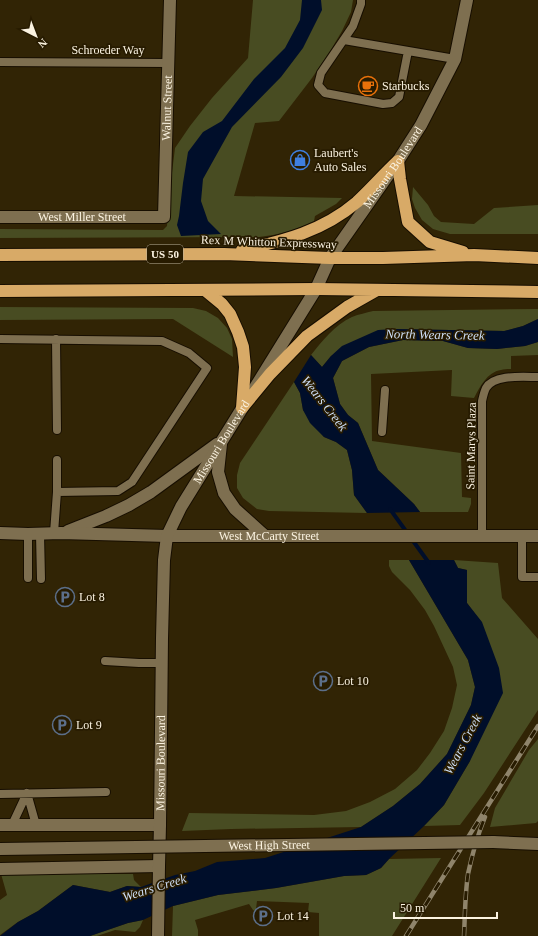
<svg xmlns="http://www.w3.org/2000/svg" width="538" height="936" viewBox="0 0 538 936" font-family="Georgia,serif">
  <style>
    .green { fill: #484c22 }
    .water { fill: #000e2a }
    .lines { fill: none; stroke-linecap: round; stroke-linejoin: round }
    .stream { stroke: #000e2a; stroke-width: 4 }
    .lane-casing { stroke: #170e00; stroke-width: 10 }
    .street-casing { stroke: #170e00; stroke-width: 14 }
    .secondary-casing { stroke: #170e00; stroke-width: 14 }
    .highway-casing { stroke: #170e00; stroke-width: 14 }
    .lane { stroke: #7e6f50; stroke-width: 8 }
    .street { stroke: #7e6f50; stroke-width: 12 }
    .secondary { stroke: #7e6f50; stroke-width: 12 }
    .highway { stroke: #d8aa67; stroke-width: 12 }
    .rail-casing { stroke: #8f846b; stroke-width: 4.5 }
    .rail { stroke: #271b00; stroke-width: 3; stroke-dasharray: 9; stroke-linecap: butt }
    .secondary-bridge-casing { stroke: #170e00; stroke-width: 14; stroke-linecap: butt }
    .secondary-bridge { stroke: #7e6f50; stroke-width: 12 }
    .labels { text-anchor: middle; stroke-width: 3.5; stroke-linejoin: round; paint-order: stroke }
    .shield { fill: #271b00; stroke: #bbb29e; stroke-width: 1 }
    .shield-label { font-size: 11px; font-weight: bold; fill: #fbf3e1 }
    .street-label { font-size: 12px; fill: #fbf3e1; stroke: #271b00 }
    .poi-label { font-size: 12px; fill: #fbf3e1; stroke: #271b00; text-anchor: start }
    .water-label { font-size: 13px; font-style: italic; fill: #cedff7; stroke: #271b00 }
  </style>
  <rect width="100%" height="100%" fill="#312405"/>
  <!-- green -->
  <path class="green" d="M253 0H353L351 12 342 31 332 48 312 78 279 121 255 123 234 196 342 198 336 204 315 216 314 221C296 230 278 235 259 237L0 238V229L163 230 167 226 169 197 175 148 190 126 212 98 248 58Z
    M413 187 428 205 434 216 441 222 474 224 494 208 538 205V234H450L433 229 422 220 415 208 412 199Z
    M0 307 193 308 206 311 218 318 227 328 232 339 233 357 173 319 0 320Z
    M538 309V319L523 326 505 331 395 329 331 356 322 367 311 355C322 341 335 325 352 317 359 314 366 313 373 311Z
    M403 340 443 341 468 348 497 349 525 346 538 342V355L511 356V369C507 369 504 369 501 370 487 372 480 387 474 398L451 396 452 370 371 374 372 441 461 453 462 497 471 498V504L468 512H420L414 504 378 470 358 423 348 415 340 404 333 378 342 361 369 347Z
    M294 382 300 393 303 410 324 437 336 442 347 450 352 470 354 495 367 513 269 511 257 509 243 498 237 488V475L240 463Z
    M389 560H409L468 660 475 687 471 705 447 754 420 784 393 806 361 827 231 829 182 831 189 813 314 815 346 811 370 802 395 789 417 770 430 753 444 731 452 708 457 685 453 667 434 626 425 610 410 590 392 572 389 566Z
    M454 560 498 563 502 598 538 639V710L484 793 460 825 424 826 444 805 470 761 482 623 467 603V570L458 568Z
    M538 739V821L536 823 490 827 495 808 529 750Z
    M441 858 392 936H319V913L308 912 309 903 257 901 256 909 255 911 253 910 249 904 195 920 198 930V936H172L173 906 218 895 276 888 344 876 366 875 381 868 389 859Z
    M1 874H133L134 880 141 887 127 886 110 892 73 885 38 911 18 922 0 935V900L7 895Z
    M143 920 140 927 135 932 115 930 97 936H90L128 923Z"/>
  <!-- water -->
  <path class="water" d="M302 0H321L322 10 303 48 281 77 232 127 203 179 201 201 208 221 221 234 181 236 177 225 179 216 183 183 188 152 203 132 222 121 254 79 285 48 300 20Z
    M538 319V342L525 346 497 349 468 348 443 341 403 340 369 347 342 361 333 378 340 404 348 415 358 423 378 470 414 504 420 512 367 513 354 495 352 470 347 450 336 442 324 437 310 423 303 410 300 393 294 382 311 355 322 367 331 356 342 346 378 330 395 329 504 331 523 326Z
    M409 560H454L458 568 467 570V603L482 622 499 668 503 693 470 761 444 805 424 826 389 859 381 868 366 875 344 876 276 888 218 895 173 906 143 920 128 923 90 936H0L18 922 38 911 73 885 110 892 127 886 141 887 175 875 195 871 217 862 265 858 361 827 393 806 420 784 447 754 471 705 475 687 468 660Z"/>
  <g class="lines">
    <!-- stream -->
    <path class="stream" d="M390 509 429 563"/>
    <defs>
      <path id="lane" d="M361 0V4L353 26 321 73 318 85 325 93 383 104 392 103 399 97 408 51
        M344 40 455 59
        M0 62 168 63
        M0 339 162 341 189 353 207 368 132 482 118 491 57 492
        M56 339 57 430
        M382 432 385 390
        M54 533 57 492V460
        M40 534 41 579
        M482 536V401C483 397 484 392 486 388 494 374 524 377 538 377
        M522 536V577H538
        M28 578V534
        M105 661 139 663H161
        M27 793 36 825
        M0 794 106 792
        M12 825 27 793"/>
      <g id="street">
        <path id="s1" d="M0 217H164L170 0"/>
      </g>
      <g id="secondary">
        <path d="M221 444 218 472 224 493 235 509 265 536"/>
        <path d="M68 531 106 516 129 505 151 492 217 444"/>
        <path id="s2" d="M0 533 28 534 61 533 167 536H538"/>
        <path d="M0 825H160"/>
        <path d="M493 842 538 844"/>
        <path d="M0 869 159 866"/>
        <path id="s3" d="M158 936 159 866 160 825 162 638 164 560 167 536 181 507 316 289 330 258 398 161 421 125 455 59 467 0"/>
      </g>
      <path id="highway" d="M398 161 400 179 408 222 430 242 463 252
        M242 250C284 241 323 231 357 202 371 189 384 174 398 161
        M0 255 224 254 330 258H383L474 255 538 258
        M205 290 222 304 230 314 238 332 243 347 245 367 242 408
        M0 291 316 289 538 292
        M242 408 270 374 307 336 347 307 377 290"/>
    </defs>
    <!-- lane casing -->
    <use href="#lane" class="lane-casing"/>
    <!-- street casing -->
    <use href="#street" class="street-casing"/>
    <!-- secondary casing -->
    <use href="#secondary" class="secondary-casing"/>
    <!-- highway casing -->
    <use href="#highway" class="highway-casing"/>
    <!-- lane -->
    <use href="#lane" class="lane"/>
    <!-- street -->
    <use href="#street" class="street"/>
    <!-- secondary -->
    <use href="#secondary" class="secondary"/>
    <!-- highway -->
    <use href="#highway" class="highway"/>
    <defs>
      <path id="rail" d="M406 936 538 726
        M464 936C465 915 465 894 468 874 472 855 478 834 485 817"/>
    </defs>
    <!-- rail casing -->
    <use href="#rail" class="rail-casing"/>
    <!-- rail -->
    <use href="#rail" class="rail"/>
    <defs>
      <g id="secondary-bridge">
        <path id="s4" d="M0 849 493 842"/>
      </g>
    </defs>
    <!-- secondary-bridge casing -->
    <use href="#secondary-bridge" class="secondary-bridge-casing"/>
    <!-- secondary-bridge -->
    <use href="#secondary-bridge" class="secondary-bridge"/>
  </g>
  <!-- icons -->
  <defs>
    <symbol id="cafe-ring" viewBox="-11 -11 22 22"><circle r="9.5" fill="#271b00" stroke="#e8710a" stroke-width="1.5"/><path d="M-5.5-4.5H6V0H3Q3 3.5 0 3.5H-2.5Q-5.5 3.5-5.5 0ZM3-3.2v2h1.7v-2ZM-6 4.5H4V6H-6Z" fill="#e8710a"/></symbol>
    <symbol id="shop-ring" viewBox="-11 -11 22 22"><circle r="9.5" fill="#271b00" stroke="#3f7fe0" stroke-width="1.5"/><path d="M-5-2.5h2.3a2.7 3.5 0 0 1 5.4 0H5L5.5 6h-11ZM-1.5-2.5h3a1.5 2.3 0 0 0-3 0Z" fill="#3f7fe0"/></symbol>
    <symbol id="parking-ring" viewBox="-11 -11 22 22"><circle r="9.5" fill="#271b00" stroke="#5c6f8a" stroke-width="1.5"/><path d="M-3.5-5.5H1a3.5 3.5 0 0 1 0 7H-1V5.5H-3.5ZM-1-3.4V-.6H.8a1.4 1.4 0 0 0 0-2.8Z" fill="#5c6f8a"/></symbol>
  </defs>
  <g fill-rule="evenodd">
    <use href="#cafe-ring" x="357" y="75" width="22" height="22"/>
    <use href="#shop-ring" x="289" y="149" width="22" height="22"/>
    <use href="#parking-ring" x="54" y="586" width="22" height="22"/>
    <use href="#parking-ring" x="312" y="670" width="22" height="22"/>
    <use href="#parking-ring" x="51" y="714" width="22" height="22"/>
    <use href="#parking-ring" x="252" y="905" width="22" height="22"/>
  </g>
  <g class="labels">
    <!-- shield labels -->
    <rect class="shield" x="147" y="245" width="36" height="18" rx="3"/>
    <g class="shield-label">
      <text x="165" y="258">US 50</text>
    </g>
    <!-- street labels -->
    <g class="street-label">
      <text x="108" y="54">Schroeder Way</text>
      <text dy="4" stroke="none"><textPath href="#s1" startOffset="273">Walnut Street</textPath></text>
      <text dy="4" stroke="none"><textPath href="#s3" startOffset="833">Missouri Boulevard</textPath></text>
      <text dy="4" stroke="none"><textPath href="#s1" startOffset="82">West Miller Street</textPath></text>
      <text transform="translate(269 242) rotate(2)" y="4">Rex M Whitton Expressway</text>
      <text dy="4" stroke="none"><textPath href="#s3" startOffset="509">Missouri Boulevard</textPath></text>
      <text transform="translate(471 446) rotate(-89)" y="4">Saint Marys Plaza</text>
      <text dy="4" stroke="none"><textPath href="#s2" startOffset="269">West McCarty Street</textPath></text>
      <text dy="4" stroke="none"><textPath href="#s3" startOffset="173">Missouri Boulevard</textPath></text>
      <text dy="4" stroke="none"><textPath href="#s4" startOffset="269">West High Street</textPath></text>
    </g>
    <!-- poi labels -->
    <g class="poi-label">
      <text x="382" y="90">Starbucks</text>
      <text x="314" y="157">Laubert's<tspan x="314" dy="14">Auto Sales</tspan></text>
      <text x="79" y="601">Lot 8</text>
      <text x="337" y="685">Lot 10</text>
      <text x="76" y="729">Lot 9</text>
      <text x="277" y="920">Lot 14</text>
    </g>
    <!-- water labels -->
    <g class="water-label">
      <text transform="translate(435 334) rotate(1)" y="5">North Wears Creek</text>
      <text transform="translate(325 403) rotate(52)" y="5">Wears Creek</text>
      <text transform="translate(462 744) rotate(-62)" y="5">Wears Creek</text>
      <text transform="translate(154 887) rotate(-17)" y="5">Wears Creek</text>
    </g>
  </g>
  <!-- north arrow -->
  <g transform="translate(36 36) rotate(138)" stroke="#271b00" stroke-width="3" paint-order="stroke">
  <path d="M0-3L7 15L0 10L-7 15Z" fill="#fbf3e1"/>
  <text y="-6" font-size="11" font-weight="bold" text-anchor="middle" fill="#fbf3e1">N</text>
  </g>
  <!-- scale -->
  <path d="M394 912v6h103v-6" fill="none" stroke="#fbf3e1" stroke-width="2"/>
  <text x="400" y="912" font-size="12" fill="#fbf3e1" stroke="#271b00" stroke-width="3" paint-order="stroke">50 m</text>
</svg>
